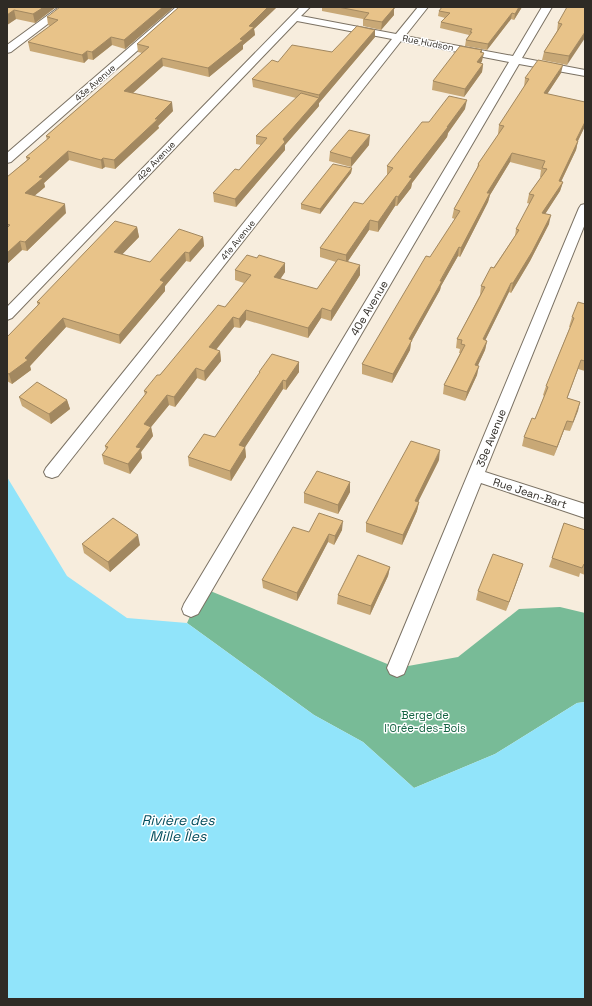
<svg xmlns="http://www.w3.org/2000/svg" width="592" height="1006" viewBox="0 0 592 1006" font-family="'Space Grotesk',sans-serif">
  <style>
    .forest { fill: #78bb97 }
    .water { fill: #91e4fa }
    .lines { fill: none; stroke-linecap: round; stroke-linejoin: round }
    .minor-casing { stroke: #7b7264; stroke-width: 2 }
    .minor { fill: #fff; fill-rule: evenodd }
    .wall { fill: #c8a876 }
    .shaded-wall { fill: #a28860 }
    .building { fill: #e8c389; stroke: #a28860 }
    .labels { text-anchor: middle; stroke-width: 3; stroke-linejoin: round; paint-order: stroke }
    .far-street-label { font-size: 9px; fill: #2f2b25; stroke: #fff }
    .street-label { font-size: 11px; fill: #2f2b25; stroke: #fff }
    .park-label { font-size: 11px; fill: #146443; stroke: #fff }
    .near-water-label { font-size: 14px; font-style: italic; fill: #004c5c; stroke: #fff }
  </style>
  <rect width="100%" height="100%" fill="#f7eddd"/>
  <path class="forest" d="M203,588L397,668L458,657L519,609L560,607L585,613V702L577,703L495,754L414,788L363,742L314,715L187,623Z"/>
  <path class="water" d="M7,477L67,576L127,618L187,623L314,715L363,742L414,788L495,754L577,703L585,702V999H7Z"/>
  <g class="lines">
    <defs>
      <path id="minor" d="M59,7H70L11,52L7,53V45Z
        M176,7H187L11,162L7,163V153Z
        M300,7H310L301,16L396,34L418,7H428L405,36L513,56L542,7H552L522,58L585,70V76L519,64L198,614L191,617L184,614L182,609L184,604L509,62L401,41L58,476L52,478L46,476L44,472L46,468L392,39L297,21L12,318L7,320V307Z
        M585,204V224L485,472L585,504V518L481,483L404,674L397,677L390,674L387,668L579,208L581,205Z"/>
    </defs>
    <use href="#minor" class="minor-casing"/>
    <use href="#minor" class="minor"/>
  </g>
  <path class="wall" d="M7,7H56L35,23L16,19L7,25Z
    M174,7L125,49L112,45L93,60L88,59L84,63L30,51L28,42L50,26L48,25L47,17Z
    M179,7H277L254,29L255,35L243,45V49L209,77L163,66L133,93L173,111L158,126L159,128L115,169L105,167L102,169L69,160L44,183L45,187L34,196L66,213L27,251L22,250L7,264V177L27,160L26,157L47,140L46,136L142,53L138,52L137,44Z
    M322,7H396L394,9V15L381,30L363,26V19L322,11Z
    M522,7L514,20L511,19L487,50L465,46L466,40L469,35L440,28L441,22L445,18L438,16L439,11Z
    M585,7L567,65L542,60L544,52L557,31L558,23Z
    M375,30V37L319,103V106L285,145V150L236,207L214,202L213,193L239,170L261,145L256,144V136L296,98L253,87L252,79L278,62L332,52Z
    M482,50V61L481,63L483,64L482,72L464,97L432,90L433,81Z
    M561,73L547,94L585,102V126L578,141L576,150L561,182H563L560,191L545,214L549,224L530,261L511,293L509,292L485,340L487,341L485,350L478,365L477,375L465,401L443,394L444,385L460,353H459L460,349L456,348L457,339L480,295L481,286L515,236L516,229L530,204L527,203L529,194L541,177H540L541,170L510,162L490,195L488,202L460,257L458,256L441,286L440,290L411,342L410,350L392,383L362,374V364L455,219L452,218L454,209L477,168L478,164L499,134H498L499,125L524,87L525,78Z
    M465,109L448,133L447,137L412,183L411,188L397,206H395L378,232L369,230L348,261L360,275L331,321L321,318L308,338L246,320L240,328L234,327L216,350L220,351L221,361L205,381L197,378L175,407L169,405L151,427L153,436L141,452L142,458L130,474L104,464L102,455L106,450L105,446L145,395L144,391L225,307L244,283L235,280V270L285,272L280,279L317,289L336,262L320,257V248L363,204L387,175V166L429,122Z
    M369,145L351,167L329,161L330,152Z
    M352,168L351,173L320,214L301,209V204Z
    M137,227L139,237L122,254L150,262L203,237L204,246L190,262L186,261L165,286V291L120,344L66,327L30,366L31,370L12,384L7,381V337L38,306L37,302Z
    M585,304V371L578,369L567,398L580,402L570,431L564,430L554,456L522,446L524,437L535,419L544,396L543,395L546,386L570,327H569L572,317Z
    M299,362V372L286,390L283,389L245,447L246,457L231,481L189,466L188,457L215,437L259,374V372Z
    M19,397L67,400L70,409L51,424L22,406Z
    M439,460L418,502H419L417,511L402,545L366,532V523Z
    M350,482V492L338,514L304,503V493Z
    M564,523L585,530V575L580,573L579,577L549,567Z
    M342,530L334,545L328,542L297,601L263,588L262,580L309,532Z
    M82,544L140,545L110,572L84,553Z
    M390,567L388,576L370,615L337,604L338,595Z
    M520,573L506,611L476,600L478,591Z"/>
  <path class="shaded-wall" d="M44,7H56L35,23L33,14Z
    M163,7H174L125,49L124,40Z
    M268,7H277L254,29L255,35L243,45V49L209,77L208,68L240,39L249,26Z
    M391,7H396L394,9V15L381,30L382,22Z
    M519,7H522L514,20L515,14Z
    M14,10L16,19L7,25V15Z
    M512,13L511,19L487,50L488,44Z
    M375,30V37L319,103V95Z
    M585,32V38L567,65L569,56Z
    M111,37L112,45L93,60L92,52Z
    M482,50L481,57L484,53L482,61L476,70L477,62L480,52Z
    M87,51L88,59L84,63L82,55Z
    M162,58L163,66L125,100L124,91Z
    M483,64L482,72L464,97L465,89Z
    M563,65L561,73L542,102L544,93Z
    M319,98V106L285,145V150L236,207L235,199L283,139Z
    M467,100L465,109L448,133L447,137L412,183L411,188L397,206L398,197L409,177Z
    M172,102L173,111L158,126L159,128L115,169L114,160Z
    M585,122V126L574,149L576,140Z
    M370,135L369,145L351,167V158Z
    M578,141L576,150L557,190L563,182L560,191L540,222L542,213L559,181Z
    M68,151L69,160L44,183L45,187L27,202L25,193L39,177Z
    M512,153L510,162L490,195L488,202L460,257L461,248L487,193Z
    M103,158L105,167L102,169L101,160Z
    M352,168L351,173L320,214V209Z
    M396,196L395,206L378,232V222Z
    M65,204L66,213L27,251L25,242Z
    M551,215L549,224L530,261L511,293L513,283Z
    M370,220L369,230L346,264V255Z
    M137,227L139,237L115,262L114,252Z
    M203,237L204,246L190,262L189,253Z
    M20,241L22,250L7,264V253Z
    M459,247L458,256L441,286L440,290L411,342L410,350L392,383L393,374L409,339Z
    M185,252L186,261L165,286V291L120,344L119,335L160,280Z
    M285,263V272L275,287L274,277Z
    M360,265V275L331,321V311Z
    M511,283L509,292L481,349L483,339Z
    M322,308L321,318L308,338V328Z
    M246,310V320L240,328L239,319Z
    M233,317L234,327L210,357L209,347Z
    M63,318L66,327L30,366L31,370L12,384L9,374L25,358Z
    M487,341L485,350L474,374L475,365Z
    M220,351L221,361L205,381L204,371Z
    M581,360L578,369L564,407L567,398Z
    M299,362V372L286,390V381Z
    M479,366L477,375L465,401L467,392Z
    M196,368L197,378L175,407L174,397Z
    M283,380V389L240,455L239,445Z
    M167,395L169,405L151,427L153,436L141,452L142,458L130,474L128,464L136,447L144,424Z
    M67,400L70,409L51,424L49,414Z
    M580,402L578,411L570,431L573,422Z
    M567,421L564,430L554,456L557,447Z
    M245,447L246,457L231,481L230,471Z
    M440,450L439,460L414,510L415,501Z
    M350,482V492L338,514V505Z
    M419,502L417,511L402,545L403,535Z
    M343,521L342,530L334,545L335,536Z
    M329,534L328,542L297,601V593Z
    M138,535L140,545L110,572L108,562Z
    M523,564L520,573L506,611L509,602Z
    M390,567L388,576L370,615L371,606Z"/>
  <path class="building" d="M7,7H44L33,14L14,10L7,15Z
    M60,7H163L124,40L111,37L92,52L87,51L82,55L28,42L58,20L47,17Z
    M179,7H268L249,26L254,27L240,39L243,40L208,68L162,58L124,91L172,102L155,119H158L114,160L103,158L101,160L68,151L39,177L43,178L25,193L65,204L25,242L20,241L7,253V228L10,225L7,224V177L30,158L26,157L50,137L46,136L149,47L137,44Z
    M338,7H393L394,8L382,22L364,19L369,13Z
    M442,7H519L515,14L512,13L488,44L466,40L472,32H470L472,29L441,22L450,13L439,11Z
    M567,7H585V32L569,56L544,52L562,24L558,23Z
    M357,26L375,30L319,95L252,79L272,60L278,62L292,45L332,52Z
    M460,46L482,50L480,52L484,53L477,62L483,64L465,89L433,81Z
    M538,60L563,65L544,93L585,102V122L576,140L578,141L559,181L563,182L542,213L551,215L532,252L513,283H511L483,339L487,341L475,365L479,366L467,392L444,385L465,345L461,344L462,340L457,339L485,287L481,286L491,267L494,268L519,230L516,229L534,195L529,194L547,169L542,168L545,161L512,153L487,193H490L461,248L459,247L440,281H442L409,339L412,340L393,374L362,364L426,256L430,257L460,211L454,209L479,165L478,164L504,126L499,125L529,79L525,78Z
    M301,93L319,98L283,139L285,142L235,199L213,193L235,169L239,170L267,138L256,136Z
    M449,96L467,100L447,127H448L409,177L412,178L398,197L396,196L378,222L370,220L346,255L320,248L354,202L363,204L393,168L387,166L422,122H429Z
    M349,130L370,135L351,158L330,152Z
    M333,164L352,168L320,209L301,204Z
    M115,221L137,227L114,252L150,262L179,229L203,237L189,253L185,252L160,280L164,282L119,335L63,318L25,358L28,360L9,374L7,373V337L40,303L37,302Z
    M247,255L257,258L259,255L285,263L274,277L317,289L338,259L360,265L331,311L322,308L308,328L246,310L239,319L233,317L209,347L220,351L204,371L196,368L174,397L167,395L144,424L151,427L136,447L141,448L128,464L102,455L108,447L105,446L147,392L144,391L157,375H160L218,305L225,307L251,275L235,270Z
    M578,302L585,304V361L581,360L567,398L580,402L573,422L567,421L557,447L524,437L532,418L535,419L548,387L546,386L574,318L572,317Z
    M272,354L299,362L286,381L283,380L239,445L245,447L230,471L188,457L204,434L215,437L260,372H259Z
    M37,382L67,400L49,414L19,397Z
    M411,441L440,450L415,501L419,502L403,535L366,523Z
    M317,471L350,482L338,505L304,493Z
    M319,513L343,521L335,536L329,534L297,593L262,580L293,527L309,532Z
    M113,518L138,535L108,562L82,544Z
    M564,523L585,530V564H584L582,568L552,558Z
    M493,554L523,564L509,602L478,591Z
    M358,555L390,567L371,606L338,595Z"/>
  <g class="labels">
    <g class="far-street-label">
      <text transform="translate(428 43) rotate(11)" y="3">Rue Hudson</text>
      <text transform="translate(95 83) rotate(-41)" y="3">43e Avenue</text>
      <text transform="translate(156 161) rotate(-46)" y="3">42e Avenue</text>
      <text transform="translate(238 240) rotate(-51)" y="3">41e Avenue</text>
    </g>
    <g class="street-label">
      <text transform="translate(369 308) rotate(-59)" y="4">40e Avenue</text>
      <text transform="translate(491 438) rotate(-68)" y="4">39e Avenue</text>
      <text transform="translate(530 493) rotate(18)" y="4">Rue Jean-Bart</text>
    </g>
    <g class="park-label">
      <text x="425" y="719">Berge de<tspan x="425" dy="13">l'Orée-des-Bois</tspan></text>
    </g>
    <g class="near-water-label">
      <text x="178" y="825">Rivière des<tspan x="178" dy="16">Mille Îles</tspan></text>
    </g>
  </g>
  <rect width="592" height="1006" fill="none" stroke="#2f2b25" stroke-width="16"/>
</svg>
